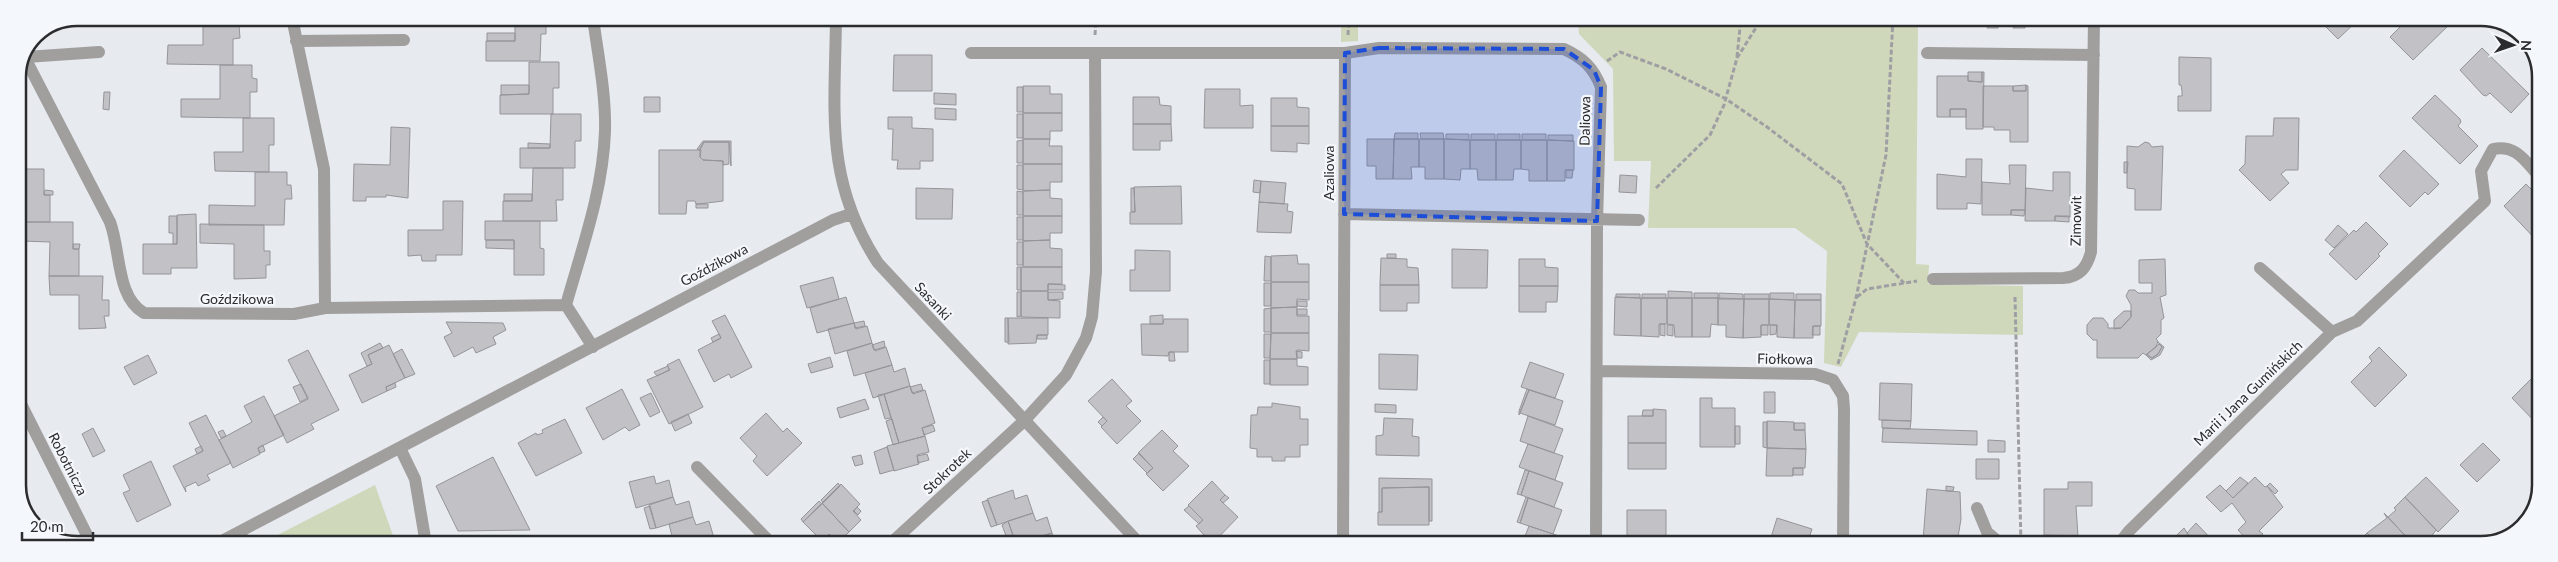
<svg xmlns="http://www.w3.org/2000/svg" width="2558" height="562" viewBox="0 0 2558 562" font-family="Lato,sans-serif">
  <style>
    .green { fill: #cfd8bb }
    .building { fill: #c2c1c6; stroke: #95949a }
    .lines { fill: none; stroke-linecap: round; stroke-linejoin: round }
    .path { stroke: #9d9fa3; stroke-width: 3; stroke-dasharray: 5 2.5; stroke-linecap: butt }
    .minor { stroke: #a19e9e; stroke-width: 12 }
    .marked { fill: #1d4ed8; fill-opacity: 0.2; stroke: #1d4ed8; stroke-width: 4; stroke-dasharray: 10 6; stroke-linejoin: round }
    .labels { text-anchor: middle; stroke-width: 4.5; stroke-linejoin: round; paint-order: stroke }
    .street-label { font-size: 14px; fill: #2b2c2e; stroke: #f4f7fc }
    .rim { fill: none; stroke: #2b2c2e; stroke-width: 2.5 }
  </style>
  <rect width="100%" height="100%" fill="#e7eaef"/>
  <path class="green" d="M1341,18H1358V41L1341,42Z
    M1578,18H1918L1916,264L1929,265L1928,284L2023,286V335L1859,332L1841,367L1824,363L1827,251L1795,228H1648L1651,161H1614L1613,69L1579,34Z
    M375,485L396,544H359L357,539L262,543Z"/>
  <path class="building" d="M203,18H234V25H239L240,38L233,39V65L167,64L168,45H203Z
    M515,18H551V24H546V34H541L540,61H486V41H515Z
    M893,18H932V24L893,23Z
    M1294,18H1312V20H1294Z
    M1312,18H1329V20H1312Z
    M1984,18H2006V24L1984,23Z
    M2006,18H2028L2027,24H2006Z
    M2028,18H2072V21H2058L2057,26H2027Z
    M2318,19H2359L2338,39Z
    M2408,19H2453L2454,20L2413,60L2390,37Z
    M1988,23H1999L1998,28H1987Z
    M2014,24H2025V28H2013Z
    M487,33H515V41H487Z
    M2482,48L2529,94L2511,113L2490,93L2486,96L2483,95L2460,70Z
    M894,55H932V91H893Z
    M2179,57L2211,58V111H2178V96H2182V91L2181,85H2179Z
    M529,62H559V88H553V114H500V95L529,94Z
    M220,65H252V78L257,79V92H250V118L181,117V99H220Z
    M1968,72H1982V82L1968,81Z
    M1982,72H1984L1983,129H1966V109H1950V117H1937V76H1968V81L1982,82Z
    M501,85H529V94L501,95Z
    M2026,85L2028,86V142H2010V130H1994V127H1983V86H2013V91H2026Z
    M2026,85V91H2013V86Z
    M1023,86H1050V94H1062V113H1023Z
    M1017,87H1023V112H1017Z
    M1205,89H1240V106L1253,105V128H1204Z
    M104,92H110L109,110L103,109Z
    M934,93L956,94V105L934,104Z
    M2435,95L2460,119L2461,122L2458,126L2478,146L2460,164L2412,118Z
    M644,97H660V112H644Z
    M1133,97H1159L1160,105L1171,106V124H1133Z
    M1271,98H1297V107L1309,108V126H1271Z
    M935,108L956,109V120L935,119Z
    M1950,109H1966V117H1950Z
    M1023,113H1062V131H1050V139H1023Z
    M551,114H581V141H575V168H520V148H550Z
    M1017,114H1023V138H1017Z
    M888,117H912V128L933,129V161H920V169H897L898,160H892L893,129H888Z
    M243,118H274V145H269V172L215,171L214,152H243Z
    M2274,118H2299L2298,170H2286L2281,174L2289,183L2270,201L2239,170L2245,164L2246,136H2273Z
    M1133,124H1171L1172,141H1160V150H1133Z
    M1271,126H1309V144L1297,143V152L1271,151Z
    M391,127L410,128L408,198L386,195V197H366V201H353L354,164L390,165Z
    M1395,133H1418V139H1394Z
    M1420,133H1443L1444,139H1421Z
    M1446,134H1469V140L1446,139Z
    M1471,134H1495V140H1471Z
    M1497,134H1520V140H1497Z
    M1522,134H1546V140H1522Z
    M1548,135H1573V141L1548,140Z
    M1023,139H1050L1049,146H1062V164H1023Z
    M1367,139H1394L1393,179H1376V166H1367Z
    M1394,139H1419V167H1411L1412,179H1393Z
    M1419,139H1444V179H1425V167H1419Z
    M1444,139L1470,140V169H1461L1460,180L1444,179Z
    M1023,140V163H1017V141Z
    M1470,140H1496V180H1478L1477,169H1470Z
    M1496,140H1521V169H1514L1513,180H1496Z
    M1521,140H1547V181H1529V170L1521,169Z
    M1547,140L1574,141V170H1565V181H1547Z
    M18,141H22L21,154H18Z
    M703,141H731V166L729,142H704L700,150L697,149Z
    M704,142H729V164L723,165V161L703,160L700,157V148Z
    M2145,142L2149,143L2152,147L2163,146L2161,210H2135V189L2127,188V146L2138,147Z
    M528,143L550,144V148H528Z
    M659,150H701L700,157L703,160L723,161V201L699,204H696L695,201H687L686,214H659Z
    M2404,150L2439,184L2428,195L2425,192L2410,207L2379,176Z
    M1966,159H1982L1981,204L1967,203V209H1937V174L1966,177Z
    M2124,162H2128L2127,173H2124Z
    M1023,164H1062V182H1050V190L1023,191Z
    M1017,165H1023V190L1017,189Z
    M2009,165H2026L2025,210H2011V215H1982V182L2010,184Z
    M533,168H563V200H556L557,221H503V201H532Z
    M18,169H44V195H50V222H20L21,188H18Z
    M1566,170H1573L1572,178H1566Z
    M255,172H287V185H291L292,199H285L284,225H209V205L255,206Z
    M2053,172H2070V217L2055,216V221H2025L2026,188L2053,191Z
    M1620,175L1637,176L1636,193L1619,192Z
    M1254,180L1261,181L1260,193L1253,192Z
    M1261,181L1286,183L1284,204L1259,202Z
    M2526,184L2540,198V244L2504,206Z
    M1181,186L1182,224H1130V212H1135L1134,187Z
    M18,188H21V196H18Z
    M916,188L953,189L952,219H916Z
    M1131,188H1134L1135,212L1131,211Z
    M45,190L53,191V195H44Z
    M1050,190V198L1062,199V216H1023V191Z
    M1017,191L1023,192V215H1017Z
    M504,194H532V201H504Z
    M443,201H463L462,255H436V261H422L421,255L408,256V230H443Z
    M1259,202L1288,204L1287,211L1293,212L1291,233L1257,232Z
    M696,204H708V208H696Z
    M2011,210H2025L2024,216L2011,215Z
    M196,214L197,268H171V274H143V244H177V215Z
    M169,216H177V244H173V233H169Z
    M1023,216H1062V233H1050V240L1023,241Z
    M2055,216H2069V222L2055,221Z
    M1017,217H1023V240H1017Z
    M485,221H540V248L544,249V275H514V240H485Z
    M20,222H73V249H79V276H49L50,242L21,241Z
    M2366,222L2388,244L2378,254L2380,256L2356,280L2329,254L2354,230L2356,232Z
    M200,224L264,225V251H270V265H266V278L234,279V244L200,243Z
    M2338,225L2348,234L2334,248L2325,240Z
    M486,240H514V249L486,248Z
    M1050,240V248L1062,249V267H1023V241Z
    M1017,242H1023V265H1017Z
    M73,244H80L79,249H73Z
    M1452,249L1488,250L1487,288H1452Z
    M1135,250L1170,251V291H1130V270H1135Z
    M1387,254H1396V258H1387Z
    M1297,255L1298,264H1309V282H1271V256Z
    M1265,256L1271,257V281H1264Z
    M1381,258L1407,259V267L1418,268L1419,285H1380Z
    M1519,259H1545V267L1558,268V286H1519Z
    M2165,259L2166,295L2160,297L2164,318L2161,320V334L2156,339L2158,341L2156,347L2146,355L2143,353L2138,358H2097V340H2093L2087,334V325L2093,318H2103L2108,324V328H2121L2131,317V305L2126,296L2129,290H2135L2138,293H2152V283H2139V260Z
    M1017,267H1021V290H1017Z
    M1021,267H1062V284H1048V291H1021Z
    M49,276H103L102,300H109V316H104L106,328L79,329V295H50Z
    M833,277L839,299L807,308L800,286Z
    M1271,282H1309V300L1297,299V307L1271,308Z
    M1264,283H1271V306H1264Z
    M1048,284L1065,285V290H1048Z
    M1380,285H1419V303H1407V311H1380Z
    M1519,286H1558L1557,302H1546V312H1519Z
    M1021,291H1048V300L1060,301V318L1021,317Z
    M1668,291L1692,292V298H1668Z
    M1017,292H1021V316L1017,317Z
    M1048,292H1063V299L1048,300Z
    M1694,293H1718V298H1694Z
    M1719,293L1743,294V299H1719Z
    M1770,293H1794V300L1770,299Z
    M1616,294H1640V298L1616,297Z
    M1642,294H1666V298H1642Z
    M1744,294H1769V299H1744Z
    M1796,294H1821V300H1796Z
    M846,297L854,323L817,333L810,308Z
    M1615,297L1641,298V336L1614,335Z
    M1641,298H1667V324H1659V337L1641,336Z
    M1667,298H1692V337H1675L1674,325L1667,324Z
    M1692,298H1718V325L1711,324L1710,337H1692Z
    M1718,298L1744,299L1743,338L1726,337V325H1718Z
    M1744,299H1769V325H1761V337L1743,338Z
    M1769,299L1795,300L1794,338L1777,337V325H1769Z
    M1795,300H1821V326H1813V338H1794Z
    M1297,301H1307V307L1297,306Z
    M1297,307V316H1309V333H1271V308Z
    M1271,308V332H1264V309Z
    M1297,309H1307V315H1297Z
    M2124,311H2131V317L2121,328L2114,329V320Z
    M725,315L752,367L731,378L729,374L714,382L698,350L721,338L712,321Z
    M1163,315V324H1150V316Z
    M1005,318H1008L1009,342H1005Z
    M1008,318H1048V335H1037L1036,343L1008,344Z
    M1164,319H1188V352H1169L1168,356L1142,355L1141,324H1163Z
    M864,321L865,326L855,328L854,323Z
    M446,322L503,323L506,330L493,337L496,344L476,353L473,347L454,357L444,337L452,333Z
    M854,323L856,329L867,326L872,343L835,354L828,329Z
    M1660,324H1665V336L1660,335Z
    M1667,325H1673V336L1667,335Z
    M1761,325H1768V335H1761Z
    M1770,325H1777L1776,334L1770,335Z
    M1813,326H1820V335H1812Z
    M1271,333H1309V351L1297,350V359H1270Z
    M719,334L721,338L713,342L711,338Z
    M1264,334H1271L1270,358H1264Z
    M1037,335H1047V339H1037Z
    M884,341L885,347L874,350L872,345Z
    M2158,342L2164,347L2160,355L2151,360L2146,355L2152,358L2158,354L2162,347Z
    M380,343L383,348L368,355L372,364L367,366L361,353Z
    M872,343L875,351L886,347L892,365L854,376L847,351Z
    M2159,344L2162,347L2158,354L2152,358L2147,354Z
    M389,345L405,378L386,387L387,391L362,403L349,375L372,364L368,355Z
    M2379,347L2407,375L2375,407L2351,382L2372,361L2369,357Z
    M402,349L415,374L405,378L393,354Z
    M308,350L339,410L311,424L314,429L287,443L274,416L308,399L288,360Z
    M1296,351L1302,352V358H1297Z
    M1169,352H1174L1175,361H1169Z
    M1379,354L1418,355L1417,390L1379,389Z
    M148,355L157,373L134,385L124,367Z
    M830,357L833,367L811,373L808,364Z
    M679,359L703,407L669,424L647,380L670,370L667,365Z
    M1270,359H1297V366L1308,367V385H1270Z
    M1264,360H1270V384H1264Z
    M1530,362L1564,374L1555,398L1521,387Z
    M892,365L894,372L905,368L910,386L873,398L865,373Z
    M668,366L669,370L657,376L654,372Z
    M2539,371L2540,423L2538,425L2512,398Z
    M1112,379L1132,401L1126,406L1141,421L1117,444L1101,427L1107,421L1088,401Z
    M395,383L396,387L387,391L386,387Z
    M1880,383L1912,384L1911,421L1879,420Z
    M301,384L308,398L300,402L293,387Z
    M921,384L923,390L912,393L910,387Z
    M910,386L913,394L925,390L935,423L922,428L925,436L899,443L884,394Z
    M622,389L640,425L629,431L625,427L603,440L586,408Z
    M1527,389L1529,390L1519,415V411Z
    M1529,390L1563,401L1555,425L1520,413Z
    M1764,392H1775V413H1764Z
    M651,393L660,412L650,417L640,398Z
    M884,394L891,418L885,419L878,395Z
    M264,396L284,435L258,448L260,454L233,468L219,440L252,422L244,406Z
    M1700,398H1712V408H1735V447H1700Z
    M865,399L869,409L840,418L837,408Z
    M1272,403L1300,407V419H1308V445H1300V457H1285V461H1272V457H1257V449L1250,448L1251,415H1257L1258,407H1272Z
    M1375,404L1396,405V413L1375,412Z
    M1653,409L1666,410V443H1628V416H1653Z
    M1643,410H1653V416H1642Z
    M766,413L783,432L787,428L802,443L767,476L753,461L757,456L740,438Z
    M688,414L692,423L675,431L671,422Z
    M206,415L231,463L207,475L210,480L198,486L196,482L185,487L186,492L173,466L203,451L189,423Z
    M1528,416L1563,429L1554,453L1520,441Z
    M1103,417L1107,421L1102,426L1098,422Z
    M1384,418L1413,419L1412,436L1419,437V456L1376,455V436L1383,435Z
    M565,419L582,453L536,476L518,443L536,433L537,435L543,433L542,430Z
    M892,419L899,443L893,445L886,421Z
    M1882,420L1911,421L1910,429L1882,428Z
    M1767,421L1794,422V430H1805L1806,449L1767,448Z
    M1763,422H1767V448L1763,447Z
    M1794,423H1805V430H1794Z
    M933,425L935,431L924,435L922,428Z
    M1735,426H1740V444H1735Z
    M93,428L105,451L93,457L82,434Z
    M1883,428L1977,431V445L1882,442Z
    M223,430L226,436L221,438L218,432Z
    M1162,430L1178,446L1173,451L1189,466L1163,491L1146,474L1153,468L1138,453Z
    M925,436L929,452L917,455L919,464L894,471L887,446Z
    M1988,440L2005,441V452H1988Z
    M1628,443H1666V469H1628Z
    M2483,443L2500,460L2477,482L2460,465Z
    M1528,444L1563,456L1555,480L1519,467Z
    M263,445L265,451L260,453L258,448Z
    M201,446L203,451L197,454L195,449Z
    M887,447L894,470L880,474L874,452Z
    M1767,448L1806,449L1805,468H1793V476H1766Z
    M1139,453L1153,468L1147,473L1133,459Z
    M927,454L929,460L918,463L917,456Z
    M861,455L863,464L855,466L852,457Z
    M493,457L530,530L458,531L436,486Z
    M1976,459H1999V479H1976Z
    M151,461L171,505L137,522L123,493L130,490L123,475Z
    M1793,468H1803V475H1793Z
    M1525,470L1529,471L1521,495L1517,494Z
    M1529,471L1563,483L1554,507L1521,495Z
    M654,476L656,484L669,480L673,497L636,508L629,482Z
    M2240,477L2248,483L2233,498L2226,491Z
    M2255,477L2265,487L2267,486L2283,507L2259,531L2263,534L2251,544L2238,530L2246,522L2232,503L2221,512L2206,497L2220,485L2233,498Z
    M2426,477L2459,511L2438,532L2405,497Z
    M1379,478L1432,479V521H1429V487L1382,488V512H1379Z
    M1212,481L1225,495L1220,500L1238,517L1212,544L1196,526L1203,520L1188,505Z
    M2068,482H2092V506H2076L2078,536L2044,535V489H2068Z
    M838,483L840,486L823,503L821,500Z
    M2270,483L2278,491L2275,494L2267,486Z
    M841,484L860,504L853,511L861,520L849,532L822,503Z
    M1946,486L1954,487L1953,491H1946Z
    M1429,487V525H1378V512H1382V488Z
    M1927,489L1960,492L1961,519L1957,543L1923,541Z
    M1013,490L1015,499L1027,495L1033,513L997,525L987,499Z
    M1225,495L1229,498L1223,503L1220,500Z
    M673,497L676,505L689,501L693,517L656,528L649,505Z
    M1526,497L1528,499L1520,523L1517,522Z
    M2405,497L2438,532L2436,530L2427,542L2425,541L2421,544H2413L2384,513L2388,517L2396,510L2394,508Z
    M1528,498L1562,510L1553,534L1520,523Z
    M988,500L997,525L991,527L982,502Z
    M819,501L822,504L803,522L801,519Z
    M822,503L849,532L838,542L829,534L822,541L803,522Z
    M650,506L656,528L650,529L644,508Z
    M1189,506L1203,520L1199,524L1184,510Z
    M857,507L861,511L858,515L854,511Z
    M1627,510H1666V544H1627Z
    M1033,513L1036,521L1047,517L1052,533L1016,544L1008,521Z
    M2384,513L2413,544H2378L2367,533L2387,518Z
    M693,517L696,525L709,521L714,538L696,544H674L669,524Z
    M1777,518L1812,529L1807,544H1769Z
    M1008,521L1016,544H1009L1002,525Z
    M2196,523L2216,544H2174L2179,540L2182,542L2189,536L2187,533Z
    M1529,526L1562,537L1559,544H1522Z
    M2184,528L2189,536L2182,542L2178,541L2174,538Z
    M1052,533L1055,541L1066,536L1069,544H1028L1027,541Z
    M2367,533L2378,544H2356Z
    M829,535L833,538L829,543L824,539Z
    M714,538L715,544H696Z
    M1271,538L1277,544H1271L1268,541Z
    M995,540L996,544H982Z"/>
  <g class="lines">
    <path class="path" d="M1095,35L1096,18
      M1348,35L1349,18
      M1737,57L1741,18
      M1607,61L1620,52L1666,69L1726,99L1767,127L1842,184L1867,244L1904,283
      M1656,188L1710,135L1724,105L1737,58L1762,18
      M1857,297L1867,289L1917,281
      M2015,297L2021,544
      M1838,364L1856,298L1886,155L1893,18"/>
    <path class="minor" d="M292,18L324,169L325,308
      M836,18C835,112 824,180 878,263L1140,544
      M296,41L404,40
      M971,53H1345L1343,544
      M1345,53L1379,48L1564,49C1583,58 1593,67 1601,87L1597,221L1596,544
      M1927,53L2094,55
      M26,57L99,52
      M25,58L110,222C121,251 116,297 144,313L294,314L325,308L566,305L593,347
      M1344,214L1639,220
      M1933,279L2063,278C2080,277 2087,267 2091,252L2094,18
      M566,305C582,248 603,191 605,131C606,94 598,55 593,18
      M2332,332L2357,321L2485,201L2481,171L2493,149C2516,144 2525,161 2540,177
      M1597,371L1815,374L1833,380L1843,396L1844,409L1843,544
      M18,398L91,543
      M400,448L415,479L426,544
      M697,467L772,544
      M1977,508L1987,532L2001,544
      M240,532L245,543
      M218,543L833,220L851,214
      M890,544L1024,421L1066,375L1086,338L1092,317L1096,272L1095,53
      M2119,544L2129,531L2332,332L2260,268"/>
  </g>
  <path class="marked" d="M1379,48L1564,49L1594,70L1601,87L1597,221L1344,214L1345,53Z"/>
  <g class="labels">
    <g class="street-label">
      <text transform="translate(1585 121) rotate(-89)" y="5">Daliowa</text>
      <text transform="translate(1329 173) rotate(-90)" y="5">Azaliowa</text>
      <text transform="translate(2076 221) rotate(-89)" y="5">Zimowit</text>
      <text transform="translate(714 265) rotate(-28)" y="5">Goździkowa</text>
      <text x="237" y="304">Goździkowa</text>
      <text transform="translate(933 301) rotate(47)" y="5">Sasanki</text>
      <text transform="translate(1785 359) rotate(1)" y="5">Fiołkowa</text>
      <text transform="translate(2248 393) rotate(-44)" y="5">Marii i Jana Gumińskich</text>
      <text transform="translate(68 464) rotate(63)" y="5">Robotnicza</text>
      <text transform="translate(947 471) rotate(-43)" y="5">Stokrotek</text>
    </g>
  </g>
  <path d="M0 0H2558V562H0ZM77 26H2481A51 51 0 0 1 2532 77V485A51 51 0 0 1 2481 536H77A51 51 0 0 1 26 485V77A51 51 0 0 1 77 26Z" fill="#f4f7fc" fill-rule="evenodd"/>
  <path class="rim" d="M77 26H2481A51 51 0 0 1 2532 77V485A51 51 0 0 1 2481 536H77A51 51 0 0 1 26 485V77A51 51 0 0 1 77 26Z"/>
  <g transform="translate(2513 45) rotate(92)" stroke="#f4f7fc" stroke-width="4" paint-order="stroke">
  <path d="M0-4L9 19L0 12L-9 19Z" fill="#2b2c2e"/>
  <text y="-8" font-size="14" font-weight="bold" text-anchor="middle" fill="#2b2c2e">N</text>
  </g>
  <path d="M22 532v8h71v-8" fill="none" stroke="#2b2c2e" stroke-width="2.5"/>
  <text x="30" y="532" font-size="15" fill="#2b2c2e" stroke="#f4f7fc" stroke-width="4" paint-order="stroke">20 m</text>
</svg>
